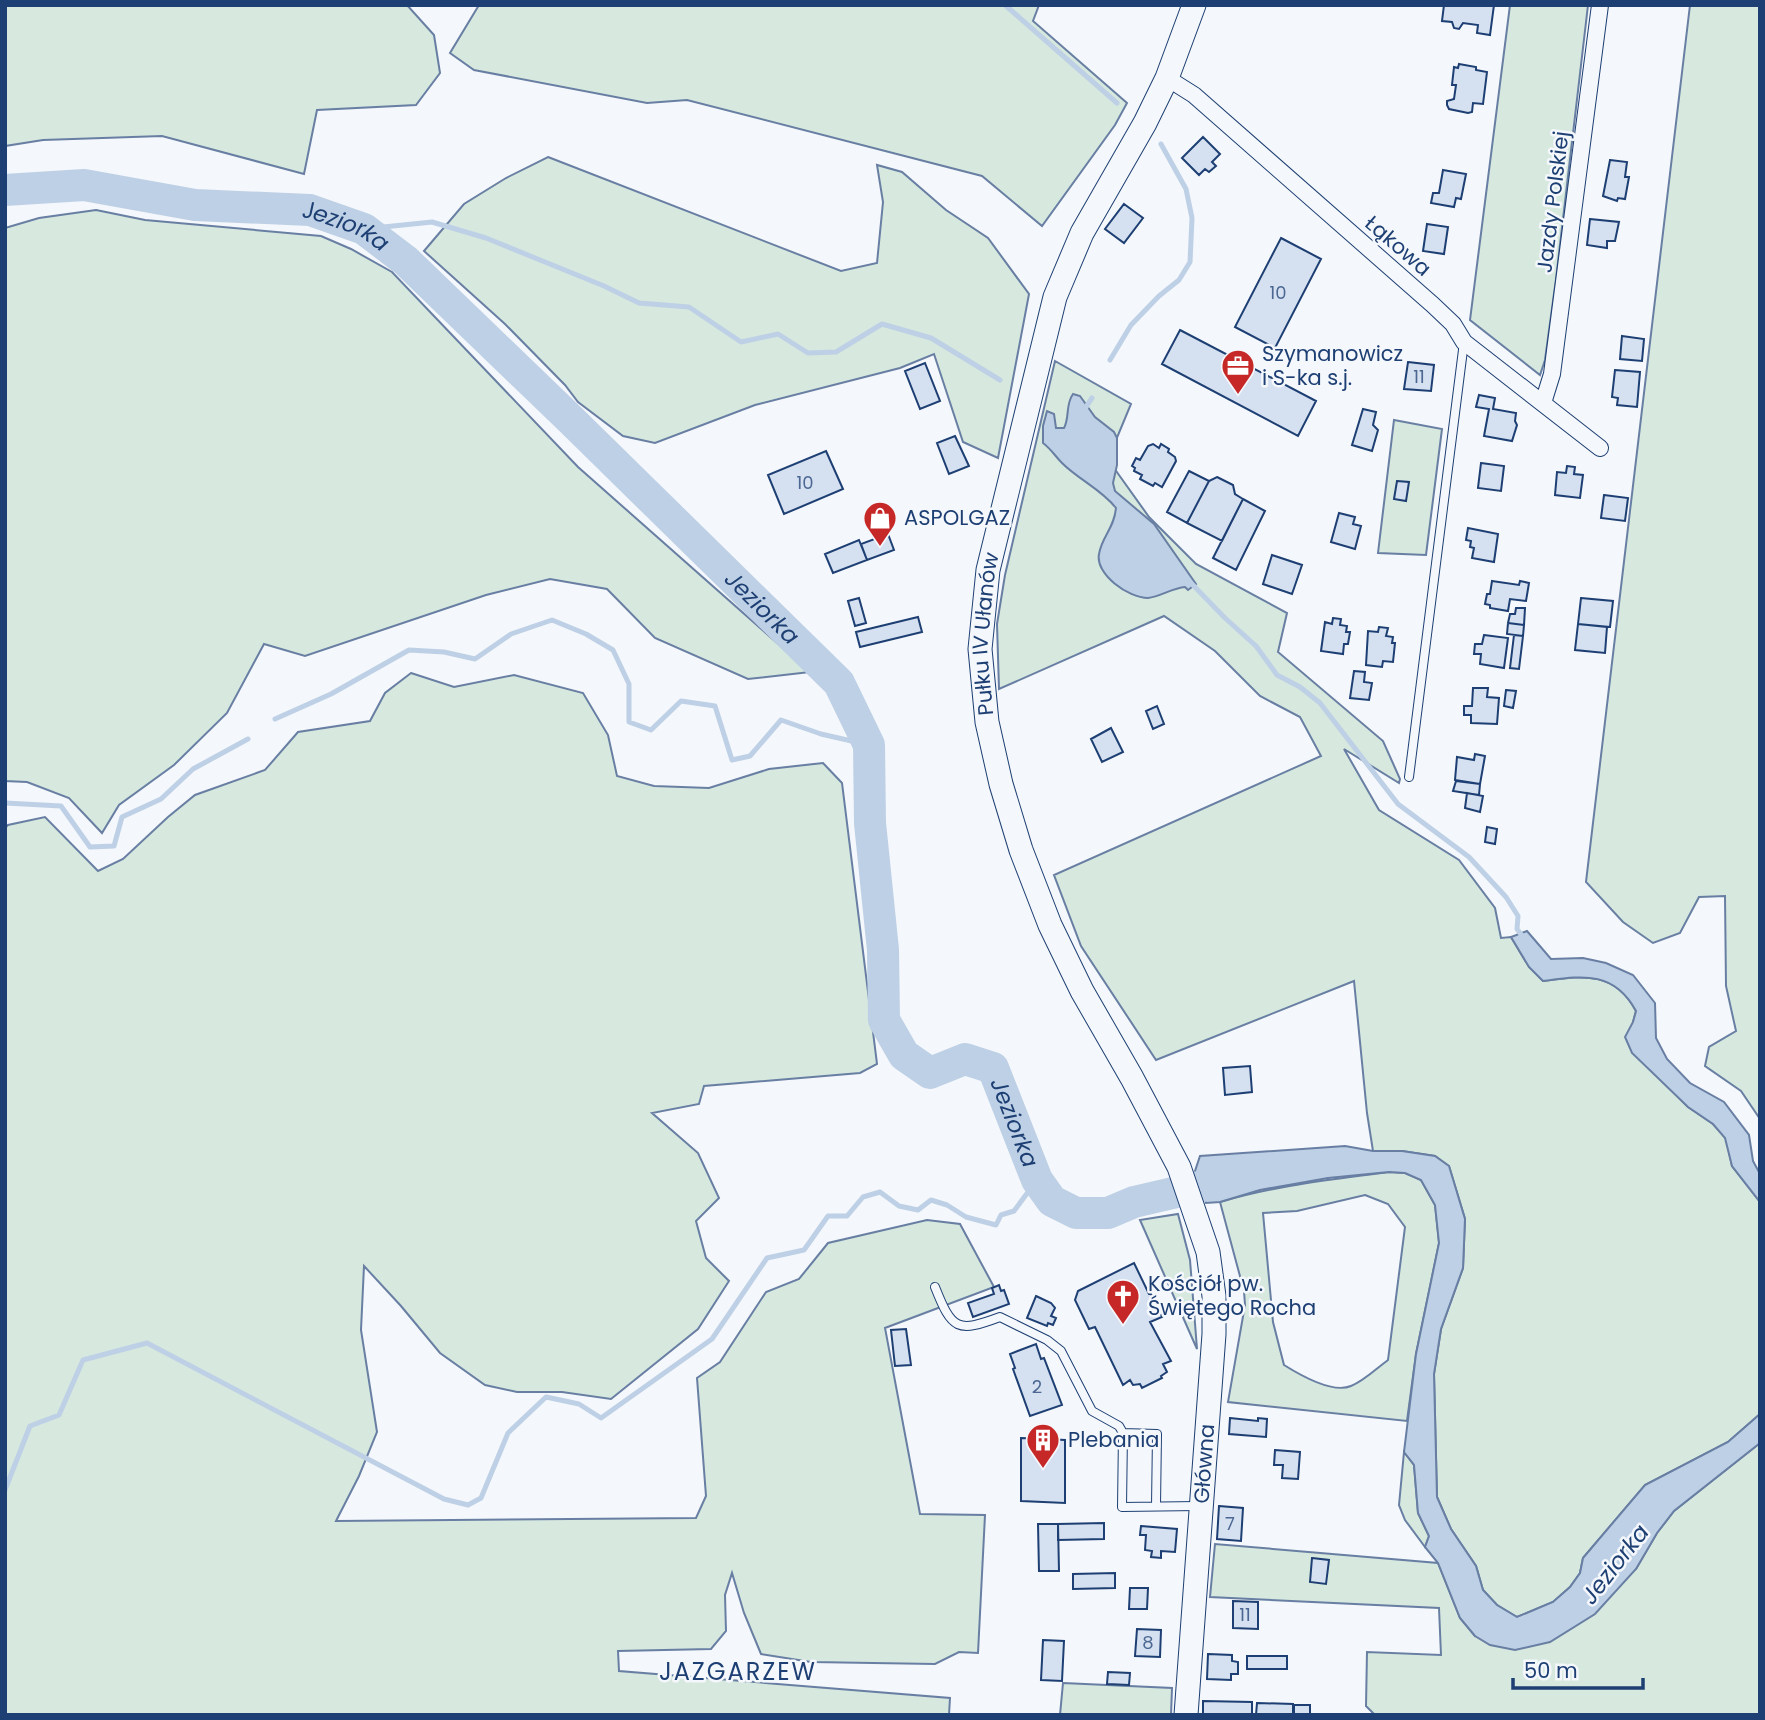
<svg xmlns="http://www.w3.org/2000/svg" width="1765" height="1720" viewBox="0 0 1765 1720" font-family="Poppins,sans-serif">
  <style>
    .green { fill: #d7e8df; stroke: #687fa3; stroke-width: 2; fill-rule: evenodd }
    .water { fill: #bed0e5; stroke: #687fa3; stroke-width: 2 }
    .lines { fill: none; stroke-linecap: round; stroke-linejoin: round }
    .stream { stroke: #bed0e5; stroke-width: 5 }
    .river { stroke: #bed0e5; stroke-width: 32 }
    .building { fill: #d5e0f0; stroke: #1d3f73; stroke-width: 2 }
    .lane-casing { stroke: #1d3f73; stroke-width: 10 }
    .street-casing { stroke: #1d3f73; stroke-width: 18 }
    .secondary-casing { stroke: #1d3f73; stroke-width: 25 }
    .lane { stroke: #f4f7fb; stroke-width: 8 }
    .street { stroke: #f4f7fb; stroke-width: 16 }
    .secondary { stroke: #f4f7fb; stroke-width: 23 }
    .labels { text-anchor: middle; stroke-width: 5; stroke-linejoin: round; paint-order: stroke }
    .number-label { font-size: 18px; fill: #4b6792 }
    .street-label { font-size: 21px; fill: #1d3f73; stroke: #f4f7fb }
    .poi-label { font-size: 21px; fill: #1d3f73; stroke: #f4f7fb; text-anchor: start }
    .water-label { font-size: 23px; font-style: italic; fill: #1d3f73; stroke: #f4f7fb }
    .quarter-label { font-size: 24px; letter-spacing: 2px; fill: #1d3f73; stroke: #f4f7fb }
  </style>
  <rect width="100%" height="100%" fill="#f4f7fb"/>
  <path class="green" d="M5,5H407L434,35L440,73L416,105L317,110L304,174L162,136L43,140L5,146Z
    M479,5H1039L1033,21L1127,103L1115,125L1042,226L982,176L687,100L647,103L474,70L450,53Z
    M1510,5H1588L1556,279L1545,360L1540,375L1470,320Z
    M1690,5H1760V1119L1741,1091L1705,1066L1709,1047L1736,1031L1726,986L1725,896L1699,897L1680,933L1653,943L1623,922L1586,882Z
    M548,157L841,271L877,263L883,202L877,165L902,172L946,210L988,238L1029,294L998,458L963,442L934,354L900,368L755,405L655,443L623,436L578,402L565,385L505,324L424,251L464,204L506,178Z
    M96,210L145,220L321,236L351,249L392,272L578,467L810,672L748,679L655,638L607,589L550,579L486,595L305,656L264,644L227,713L174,765L119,805L102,833L69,798L27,782L5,781V228L39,218Z
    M1055,361L1131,404L1116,440L1114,468L1149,517L1196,564L1287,613L1278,652L1383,741L1400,779L1399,783L1344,749L1379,810L1459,860L1495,908L1501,938L1511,937L1529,967L1543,981C1583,976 1614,970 1636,1011L1633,1022L1662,1081L1688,1107L1713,1124L1726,1138L1732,1166L1760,1202V1414L1728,1442L1645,1485L1583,1558L1580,1573L1570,1587L1553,1602L1517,1617L1497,1605L1483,1590L1476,1566L1451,1529L1437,1497L1434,1374L1441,1329L1463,1268L1465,1219L1449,1166L1435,1156L1402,1151H1373L1367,1113L1354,981L1156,1060L1081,946L1054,875L1321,756L1300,717L1260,696L1215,651L1164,616L999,689L997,624L1005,575Z
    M1394,420L1442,429L1426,555L1378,553Z
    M411,673L454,687L514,675L583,693L608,735L617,776L654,786L709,788L769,769L823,763L842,783L877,1064L860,1073L704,1086L699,1104L652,1113L698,1153L719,1198L696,1221L706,1258L729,1281L698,1329L611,1399L562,1392H517L485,1385L440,1353L401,1306L364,1266L361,1330L377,1432L359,1476L336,1521L696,1518L706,1496L697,1378L720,1362L766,1292L799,1279L828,1243L927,1220L960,1224L994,1287L885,1328L920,1514L985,1515L978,1653L959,1652L935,1664L811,1662L761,1654L744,1613L732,1573L725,1595L726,1631L711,1649L618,1651L619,1671L950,1698L949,1715H5V828L8,825L45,817L98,871L123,859L168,817L195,795L265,770L298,732L370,721L385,693Z
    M1389,1172L1405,1173L1421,1180L1435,1205L1439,1243L1416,1354L1407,1421L1228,1402L1245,1305L1244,1291L1220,1202C1278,1185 1330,1180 1389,1172ZM1365,1195L1388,1204L1405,1227L1388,1360C1377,1368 1364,1381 1351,1386C1332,1394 1300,1375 1284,1365L1273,1322L1263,1213L1297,1211Z
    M1178,1214L1190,1260L1197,1349L1140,1220Z
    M1760,1443V1715H1375L1366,1706L1367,1652L1441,1655L1439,1608L1210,1597L1215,1544L1438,1563L1460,1618L1475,1636L1636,1569L1657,1533L1674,1511Z
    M1404,1452L1414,1465L1418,1513L1429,1536L1425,1547L1405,1520L1399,1505Z
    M1063,1683L1172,1688L1171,1715H1060Z"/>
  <path class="water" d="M1073,394L1080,396L1095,417L1114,432L1117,438V465L1113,483L1115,491L1154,524L1196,584L1188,590L1185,587C1172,588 1160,597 1148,598C1128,598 1095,574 1099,554C1102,536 1114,529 1116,508C1101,489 1079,480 1062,463C1055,456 1051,449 1043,443V426L1047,411L1054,414L1056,428H1064C1070,417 1065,405 1073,394Z
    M1527,931L1551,959L1583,958L1606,963L1633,975L1655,1003L1656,1038L1667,1059L1690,1083L1724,1102L1749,1135L1753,1161L1760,1174V1202L1732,1166L1725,1138L1713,1124L1688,1107L1632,1053L1625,1037L1633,1022L1636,1011C1614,970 1582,976 1543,981L1529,967L1511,937Z
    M1345,1146L1373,1151H1402L1435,1156L1449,1166L1465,1219L1463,1268L1441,1329L1434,1374L1437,1497L1451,1529L1476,1566L1483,1590L1497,1605L1517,1617L1553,1602L1570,1587L1580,1573L1583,1558L1645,1485L1728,1442L1760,1414V1443L1674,1511L1657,1533L1636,1569L1595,1614L1550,1642L1515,1650L1490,1645L1475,1636L1460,1618L1438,1563L1425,1547L1429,1536L1418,1513L1414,1465L1404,1452L1416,1354L1439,1243L1435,1205L1421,1180L1405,1173L1389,1172L1328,1178L1260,1190L1220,1202L1206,1203L1195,1171L1200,1156Z"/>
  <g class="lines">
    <path class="stream" d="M1005,5L1117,103
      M364,229L432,222L486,238L604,286L639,303L689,307L741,342L778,334L808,353L836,352L882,324L931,338L1000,380
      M1110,360L1131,325L1159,296L1179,280L1190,262L1192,218L1186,189L1161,144
      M1084,410L1092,398
      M1189,581L1225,618L1256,646L1277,675L1300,687L1320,703L1398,804L1469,857L1506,897L1518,916L1517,929L1523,937
      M275,719L331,694L409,650L444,652L475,659L511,634L552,620L586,634L613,650L629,684V722L651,730L681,701L715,706L732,760L750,756L781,720L821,734L869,745
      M5,803L61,806L90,847L114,846L122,817L161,799L193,769L248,739
      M5,1490L30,1426L59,1415L83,1360L147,1343L444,1499L468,1505L481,1498L508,1433L546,1397L579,1404L601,1418L712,1339L767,1258L804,1250L828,1216H847L863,1197L880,1192L899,1206L918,1210L931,1200L947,1205L966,1217L996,1225L1001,1215L1014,1211L1037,1180"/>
    <path class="river" id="s1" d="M5,190L84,185L195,205L310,210L364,229L406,261L569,418L839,683L869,745L870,823L883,950L884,1020L904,1055L930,1073L965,1059L993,1068L1037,1180L1052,1201L1076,1213H1108L1134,1202L1216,1183"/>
  </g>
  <path class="building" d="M1444,5H1494L1490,35L1477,33L1478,25L1463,23L1459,29L1454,28L1452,22L1442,21Z
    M1459,64L1476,67V70L1487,72L1483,104L1473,103L1472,112L1468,113L1449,109L1447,105V101L1454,99L1456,85H1452L1454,67L1458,68Z
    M1203,137L1220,154L1212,162L1216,166L1209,172L1205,169L1199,175L1182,158Z
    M1610,160L1627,162L1625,177H1629L1625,199L1618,198L1617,201L1603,196Z
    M1443,170L1466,174L1461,199L1456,198L1454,207L1431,203L1433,193H1439Z
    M1124,204L1143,218L1124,243L1105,229Z
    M1590,219L1619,222L1615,241H1607V248L1587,245Z
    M1427,224L1448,227L1444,254L1423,251Z
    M1281,238L1321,259L1275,348L1235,327Z
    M1180,330L1316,401L1298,436L1162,364Z
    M1622,336L1644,339L1642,361L1620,359Z
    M1408,362L1434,365L1431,391L1404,389Z
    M925,363L940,401L920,409L905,371Z
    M1615,370L1640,372L1637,407L1617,405L1618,398L1612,397Z
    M1479,395L1495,398L1493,409L1516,413L1515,421L1517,425L1512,441L1484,436L1489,409L1476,407Z
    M1363,409L1376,412L1373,425L1378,430L1372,451L1352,445Z
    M955,436L969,466L949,474L937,443Z
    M1153,444L1159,448L1161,444L1169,449L1168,452L1175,457L1176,461L1162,487L1155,483L1153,486L1140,479L1142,475L1134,471L1135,468L1132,466L1136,458L1140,460L1148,446Z
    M826,451L843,489L784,514L768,475Z
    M1481,463L1504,466L1501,491L1478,488Z
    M1567,466L1575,467L1574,474L1583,475L1580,498L1555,495L1557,472L1566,473Z
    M1189,471L1209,481L1187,523L1167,512Z
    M1217,477L1233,485L1235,494L1243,499L1222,541L1187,523L1209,481Z
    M1397,481L1409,482L1406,501L1394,499Z
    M1604,495L1628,498L1625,521L1601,518Z
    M1243,499L1265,511L1236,570L1213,558Z
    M1339,513L1355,517L1353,524L1361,526L1355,549L1331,542Z
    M1468,528L1498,534L1494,562L1472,558L1474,548L1470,547L1471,541L1466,540Z
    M888,534L894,550L867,560L861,544Z
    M859,540L867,560L833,573L825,554Z
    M1272,555L1302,565L1292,594L1263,584Z
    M1492,581L1519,585L1520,581L1529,583L1526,601L1510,599L1508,611L1490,608V605L1485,604L1487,594H1490Z
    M859,598L866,623L855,626L848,601Z
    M1581,598L1613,601L1610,627L1578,624Z
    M1516,608H1525L1524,625L1508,623L1510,614H1515Z
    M918,617L922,632L860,647L856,632Z
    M1333,618L1341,619L1340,625L1347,626L1346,632H1350L1348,644H1344L1343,654L1321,651L1325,622L1332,624Z
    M1508,623L1524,625L1523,636L1507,634Z
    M1578,624L1607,627L1605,653L1575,650Z
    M1379,627L1388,628L1386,636L1393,637L1392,643H1395L1393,662L1383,661L1382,667L1366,665L1368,631L1378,632Z
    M1484,635L1508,638L1504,668L1480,664L1481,654H1474L1475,644H1482Z
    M1514,635L1523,636L1519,669L1510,668Z
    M1354,671L1365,672L1364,682L1372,683L1369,700L1350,698Z
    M1473,688H1488L1487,697L1499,698L1497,724L1471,723V715H1464V706H1472Z
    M1506,690L1516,691L1513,708L1504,706Z
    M1157,706L1164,724L1153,729L1146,711Z
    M1111,728L1123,752L1102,762L1091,739Z
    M1475,754L1485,756L1480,784L1455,780L1457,757L1474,760Z
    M1456,781L1480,784L1479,795L1453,791Z
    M1467,793L1483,796L1480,812L1465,808Z
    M1487,827L1497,829L1495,844L1485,842Z
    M1250,1066L1252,1092L1225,1095L1223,1068Z
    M1134,1263L1149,1294H1151L1158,1306L1162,1317L1150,1322L1171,1361L1163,1364L1167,1372L1161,1376L1162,1378L1142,1388L1140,1384L1133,1385L1130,1380L1123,1385L1095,1327L1089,1329L1075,1300L1078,1291Z
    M999,1285L1001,1291L1004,1290L1009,1304L973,1317L968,1303L994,1294L992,1288Z
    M1036,1296L1051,1303L1055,1308L1051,1316L1056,1318L1053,1325L1048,1323L1047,1326L1027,1318Z
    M906,1329L911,1365L895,1366L891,1330Z
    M1036,1344L1041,1359L1044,1358L1062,1405L1030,1416L1013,1369L1015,1368L1010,1354Z
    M1230,1418L1258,1421V1418L1267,1419L1266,1437L1229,1434Z
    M1021,1438L1065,1440V1503L1021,1501Z
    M1275,1450L1300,1452L1298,1479L1282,1478L1283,1465H1274Z
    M1219,1506L1243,1508L1241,1541L1217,1539Z
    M1104,1523V1539L1058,1540V1524Z
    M1038,1524H1058L1059,1571H1039Z
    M1141,1526L1177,1529L1175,1552L1161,1551V1558L1151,1557L1152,1551L1145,1550L1146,1535H1140Z
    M1312,1558L1329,1560L1326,1584L1310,1582Z
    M1115,1573V1588L1073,1589V1574Z
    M1130,1588H1148L1147,1609H1129Z
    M1233,1601L1258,1602V1629L1233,1628Z
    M1137,1629L1161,1630L1160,1657L1135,1656Z
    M1043,1640L1064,1641L1062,1681L1041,1680Z
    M1208,1654L1232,1655V1661L1238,1662V1674H1231V1680L1207,1679Z
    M1247,1656H1287V1669H1247Z
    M1108,1672L1130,1673L1129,1685L1107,1684Z
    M1203,1701L1252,1702V1715H1203Z
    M1257,1703L1293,1704V1715H1256Z
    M1294,1705H1310V1715H1294Z"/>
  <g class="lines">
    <defs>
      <path id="lane" d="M1409,777L1464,342
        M935,1287C952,1330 957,1333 1000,1317L1047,1340L1061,1351L1092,1411L1119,1426L1123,1433L1122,1507L1198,1506
        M1123,1433L1157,1434L1156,1506"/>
      <path id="street" d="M1167,78L1194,95L1433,305L1453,324L1464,342L1600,448
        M1543,403L1552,374L1600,5"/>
      <g id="secondary">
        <path id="s2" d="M1186,1715L1214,1334V1296L1208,1252L1179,1167L1132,1078L1082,991L1050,925L1021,850L1001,784L987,722L980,649L988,570L1055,297L1082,233L1145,123L1167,78L1194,5"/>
      </g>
    </defs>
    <use href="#lane" class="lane-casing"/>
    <use href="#street" class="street-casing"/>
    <use href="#secondary" class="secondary-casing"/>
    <use href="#lane" class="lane"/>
    <use href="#street" class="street"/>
    <use href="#secondary" class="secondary"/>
  </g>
  <defs>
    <symbol id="office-pin" viewBox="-11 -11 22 30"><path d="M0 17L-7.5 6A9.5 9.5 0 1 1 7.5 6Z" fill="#c62828" stroke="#f4f7fb"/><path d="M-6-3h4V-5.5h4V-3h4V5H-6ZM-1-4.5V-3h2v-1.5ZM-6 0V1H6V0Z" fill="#fff"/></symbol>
    <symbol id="shop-pin" viewBox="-11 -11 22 30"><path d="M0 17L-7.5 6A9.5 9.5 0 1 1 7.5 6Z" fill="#c62828" stroke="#f4f7fb"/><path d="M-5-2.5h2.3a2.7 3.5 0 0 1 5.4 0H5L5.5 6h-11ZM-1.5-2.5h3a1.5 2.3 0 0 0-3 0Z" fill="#fff"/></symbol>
    <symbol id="church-pin" viewBox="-11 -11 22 30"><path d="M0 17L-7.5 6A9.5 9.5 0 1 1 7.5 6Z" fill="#c62828" stroke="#f4f7fb"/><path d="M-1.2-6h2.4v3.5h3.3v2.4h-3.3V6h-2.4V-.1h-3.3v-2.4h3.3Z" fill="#fff"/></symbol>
    <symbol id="building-pin" viewBox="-11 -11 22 30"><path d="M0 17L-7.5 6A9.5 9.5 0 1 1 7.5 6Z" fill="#c62828" stroke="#f4f7fb"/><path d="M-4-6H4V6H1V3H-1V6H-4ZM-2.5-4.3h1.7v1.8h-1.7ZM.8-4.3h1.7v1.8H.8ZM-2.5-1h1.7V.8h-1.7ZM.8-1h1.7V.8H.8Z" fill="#fff"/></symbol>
  </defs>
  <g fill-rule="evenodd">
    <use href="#office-pin" x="1219" y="347" width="38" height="52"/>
    <use href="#shop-pin" x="861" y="499" width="38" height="52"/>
    <use href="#church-pin" x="1104" y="1277" width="38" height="52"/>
    <use href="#building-pin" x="1024" y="1421" width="38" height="52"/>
  </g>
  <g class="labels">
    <g class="number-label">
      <text x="1278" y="299">10</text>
      <text x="1419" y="383">11</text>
      <text x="805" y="489">10</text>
      <text x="1037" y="1393">2</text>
      <text x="1230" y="1530">7</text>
      <text x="1245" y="1621">11</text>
      <text x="1148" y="1649">8</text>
    </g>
    <g class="street-label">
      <text transform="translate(1553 202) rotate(-83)" y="7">Jazdy Polskiej</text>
      <text transform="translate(1398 246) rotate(41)" y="7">Łąkowa</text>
      <text dy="7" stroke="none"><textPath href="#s2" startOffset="1130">Pułku IV Ułanów</textPath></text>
      <text dy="7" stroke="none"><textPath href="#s2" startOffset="252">Główna</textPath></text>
    </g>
    <g class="poi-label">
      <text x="1262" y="361">Szymanowicz<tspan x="1262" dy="24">i S-ka s.j.</tspan></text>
      <text x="904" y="525">ASPOLGAZ</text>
      <text x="1148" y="1291">Kościół pw.<tspan x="1148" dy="24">Świętego Rocha</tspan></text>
      <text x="1068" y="1447">Plebania</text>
    </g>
    <g class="water-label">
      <text dy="8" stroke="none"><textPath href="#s1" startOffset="346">Jeziorka</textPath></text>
      <text dy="8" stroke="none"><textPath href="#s1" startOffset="914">Jeziorka</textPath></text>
      <text dy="8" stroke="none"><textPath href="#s1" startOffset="1564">Jeziorka</textPath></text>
      <text transform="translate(1615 1564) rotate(-52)" y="8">Jeziorka</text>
    </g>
    <g class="quarter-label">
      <text x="738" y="1680">JAZGARZEW</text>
    </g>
  </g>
  <rect width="1765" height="1720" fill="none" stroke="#1d3f73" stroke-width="14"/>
  <path d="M1513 1678v10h130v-10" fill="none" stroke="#1d3f73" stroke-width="3.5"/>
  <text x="1524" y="1678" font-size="21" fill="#1d3f73" stroke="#f4f7fb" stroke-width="5" paint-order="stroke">50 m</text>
</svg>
